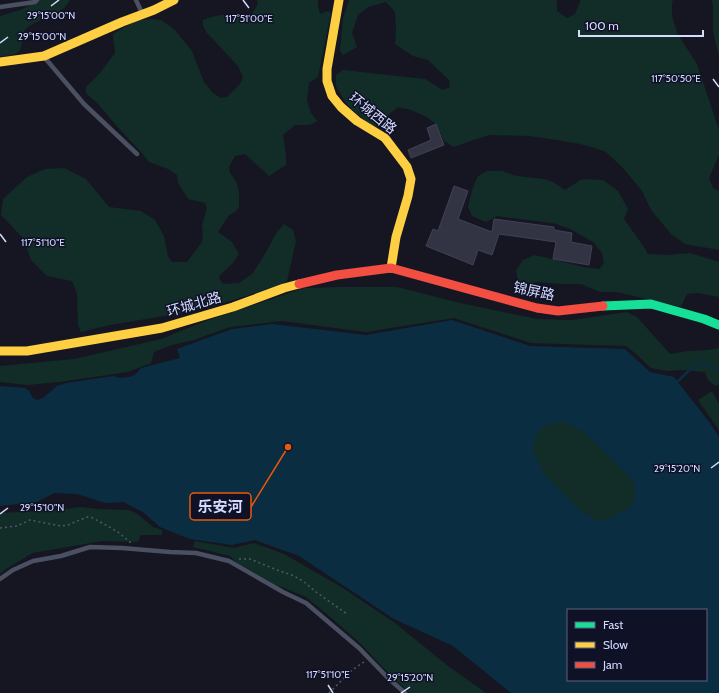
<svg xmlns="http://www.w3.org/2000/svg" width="719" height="693" viewBox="0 0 719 693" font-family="Cabin,'Noto Sans SC',sans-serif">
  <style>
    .green { fill: #122d27 }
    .water { fill: #0b2d42; fill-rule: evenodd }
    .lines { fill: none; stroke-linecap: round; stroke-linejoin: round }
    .stream { stroke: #0b2d42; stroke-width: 2.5 }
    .building { fill: #333443; stroke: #404155 }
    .path { stroke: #485c62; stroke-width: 1.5; stroke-dasharray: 2 3; stroke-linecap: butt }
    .lane { stroke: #4a4f62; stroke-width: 4.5 }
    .fast { stroke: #16e098; stroke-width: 9 }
    .slow { stroke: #ffcf43; stroke-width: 9 }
    .jam { stroke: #f24e42; stroke-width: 9 }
    .ticks { fill: none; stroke: #d5dbff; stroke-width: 1.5 }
    .labels { text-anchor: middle; stroke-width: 3; stroke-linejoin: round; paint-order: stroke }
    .street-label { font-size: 14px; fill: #d5dbff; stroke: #0f1127 }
    .ticks-label { font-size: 10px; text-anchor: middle; fill: #d5dbff; stroke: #0f1127; stroke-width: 3; stroke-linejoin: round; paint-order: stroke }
    .leader { fill: none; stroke: #e8590c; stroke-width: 1.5 }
    .callout-dot { fill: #e8590c; stroke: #0f1127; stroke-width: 1.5 }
    .callout { fill: #0f1127; stroke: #e8590c; stroke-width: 1.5 }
    .callout-label { font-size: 15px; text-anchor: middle; font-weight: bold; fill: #d5dbff }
  </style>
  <rect width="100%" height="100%" fill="#151621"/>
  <path class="green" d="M40,0H70C61,17 42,17 28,27C14,38 34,56 0,56V16L20,10Z
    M257,0H318V7L320,14L328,11L331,13L318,77L309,83L307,100L311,113L317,121C311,126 303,125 295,125L283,135C284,146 287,155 286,165L269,176L245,154L235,156L229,167L230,173L236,181L239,192V207L235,212L229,215L218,232L232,242L239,254L232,264L220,275L219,278L223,284L239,283L252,274L262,259L277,232L284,224L293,230L296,241L287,281L279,285C256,292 233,301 209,307C167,318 123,320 81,332L78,325L77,293L72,281L47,276L31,260L24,239L1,215L3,199L27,177L45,169L64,168L86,179L109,207L141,211L155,220L164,236L168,256L172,262H187L202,242L203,234L202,225L207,208L205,203L188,199L178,183L177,175L168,169L149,162L141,152L123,133L98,104L86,93V87L100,73L115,53L113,34L137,20L151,19L161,20L174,29L192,51L204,82L213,93L221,98L227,97L240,84L243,77L238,66L207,33L203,26V20C210,17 217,15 225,15C233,15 243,18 251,14C255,11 256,7 258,3Z
    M349,0H557V11L567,18L575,14L581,0H673L672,4V15L677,33L697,64L719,130V155L709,178L713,188L719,191V250L685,244L671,234L651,210L642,191L623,168L606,152L595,148L580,144L557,140L530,136L490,135L473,140L454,147L444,141L436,124L427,117L411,110L398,107L388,115L384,128L372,126L351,109L344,100L336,86V75L343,70L425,79L443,90L450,87L449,80L428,60L413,56L395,44L396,29L395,12L386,2L368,7L358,15L352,33L357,47L343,55L340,51L343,18Z
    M712,0H719V57L713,31V8Z
    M487,171H502L517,176L544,179L553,182L565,190L582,179L603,180L618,191L628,209L624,219L644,247L648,254L667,255L690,253L719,262V297L698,293L687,294L681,307L617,292H600L581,284H562L536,282L523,287L518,281L516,270L523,260L535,255L583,267L599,269L604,263L602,253L593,242L568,228L552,223L497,216L486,222L472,216L468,207L473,187L478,176Z
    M341,287H397L460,303L537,319L572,320L627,312L637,317L670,354L687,351L708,350L719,348V384L716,386L708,380L705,372L681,370L668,371L651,368L635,353L626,346L531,343L454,318L366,332L282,321L230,327L194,340L172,345L154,352L151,363L128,372L59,382L28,385L0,382V366L74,359L161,339L203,322L304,288Z
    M712,391L719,404V430L698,400Z
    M515,400L699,417L615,537L541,483Z
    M80,507L99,509L129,510L136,513L153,527L162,530V535H141L138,542L102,541L33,553L6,569L0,574V513L59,510Z
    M195,541L234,548L254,543L284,554L343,588L395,623L448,666L486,693H410L390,675L361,644L328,615L306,597L274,584L236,562L230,556L193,547Z"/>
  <path class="water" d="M452,320L530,346L625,349L650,372L674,377L710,423L719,437V693H511L453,646L394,619L299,556L255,540L232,545L190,539L160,527L143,512L123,502L105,503L77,494L54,493L37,502L0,506V386L25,388L29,391L33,398L37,400L43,398L57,386L66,383L113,376L121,378L130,377L136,374L141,368L180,358L177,349L232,329L272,324L366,335ZM564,422L583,431L612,459L631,478L635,487L634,501L628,509L616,515L603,521L595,519L582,512L545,475L533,452V444L539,430L550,423ZM568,610H706V680H568Z"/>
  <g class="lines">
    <path class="stream" d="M675,384L695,365L702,363L719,370"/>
  </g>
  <path class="building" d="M436,124L444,145L411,158L408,150L431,140L427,128Z
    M454,186L468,191L458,219L492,232L494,219L554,227V230L572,233L571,242L592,246L589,265L553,259L556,242L499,234L492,255L478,250L473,265L426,246L433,229L438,231Z"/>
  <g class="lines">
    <path class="path" d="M0,528L17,526L30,520L61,526L68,525L87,517L93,518L118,532L131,543
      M239,559H250L277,570L292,575L303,581L316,592L347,614
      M329,693L352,670L364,662"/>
    <path class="lane" d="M136,0L142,13
      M0,7L35,2L37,0
      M45,58L84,104L137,154
      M0,579L13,570L33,561L61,556L90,547L122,548L170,552L196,553L229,561L283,592L306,603L359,648L388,678L405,693"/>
    <path class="fast" d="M603,306L651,304L704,319L719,325"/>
    <path class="slow" d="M339,0L327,69V81L332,96L341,107L357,121L385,138L407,167L411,179L408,196L396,237L391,268
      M0,62L44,56L122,22L154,10L174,0
      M0,351H27L162,328L233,307L284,288L299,284"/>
    <path class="jam" d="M299,284L337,275L391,268L537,308L558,311L603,306"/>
  </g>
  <path class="ticks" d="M243,0L249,8M51,6L59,0M0,43L8,37M713,79L719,87M0,234L6,242M711,468L719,462M0,514L8,508M328,685L333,693M401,693L410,687"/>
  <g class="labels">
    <g class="street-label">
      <text transform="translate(373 113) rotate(39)" y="5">环城西路</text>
      <text transform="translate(534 291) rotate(12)" y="5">锦屏路</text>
      <text transform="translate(194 304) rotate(-16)" y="5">环城北路</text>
    </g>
  </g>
  <g class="ticks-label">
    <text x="51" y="19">29°15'00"N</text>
    <text x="249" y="22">117°51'00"E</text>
    <text x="42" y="40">29°15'00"N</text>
    <text x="676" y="82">117°50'50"E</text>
    <text x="43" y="246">117°51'10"E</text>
    <text x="677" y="472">29°15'20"N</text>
    <text x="42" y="511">29°15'10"N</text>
    <text x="328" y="678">117°51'10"E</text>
    <text x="410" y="681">29°15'20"N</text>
  </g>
  <path class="leader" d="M288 447L251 507"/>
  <circle class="callout-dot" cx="288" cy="447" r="4"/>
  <rect class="callout" x="190" y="493" width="61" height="27" rx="4"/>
  <g class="callout-label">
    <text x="220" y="512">乐安河</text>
  </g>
  <rect x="567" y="609" width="140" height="72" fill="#0f1127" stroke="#5e627d"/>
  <rect x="575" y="622" width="20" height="6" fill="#16e098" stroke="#5e627d"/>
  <text x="603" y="629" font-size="12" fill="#d5dbff">Fast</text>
  <rect x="575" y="642" width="20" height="6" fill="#ffcf43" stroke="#5e627d"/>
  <text x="603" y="649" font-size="12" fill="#d5dbff">Slow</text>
  <rect x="575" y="662" width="20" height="6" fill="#f24e42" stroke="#5e627d"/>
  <text x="603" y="669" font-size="12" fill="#d5dbff">Jam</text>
  <path d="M579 30v6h124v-6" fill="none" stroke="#d5dbff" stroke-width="2"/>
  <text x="585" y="30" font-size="12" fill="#d5dbff" stroke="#0f1127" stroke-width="3" paint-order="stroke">100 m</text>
</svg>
